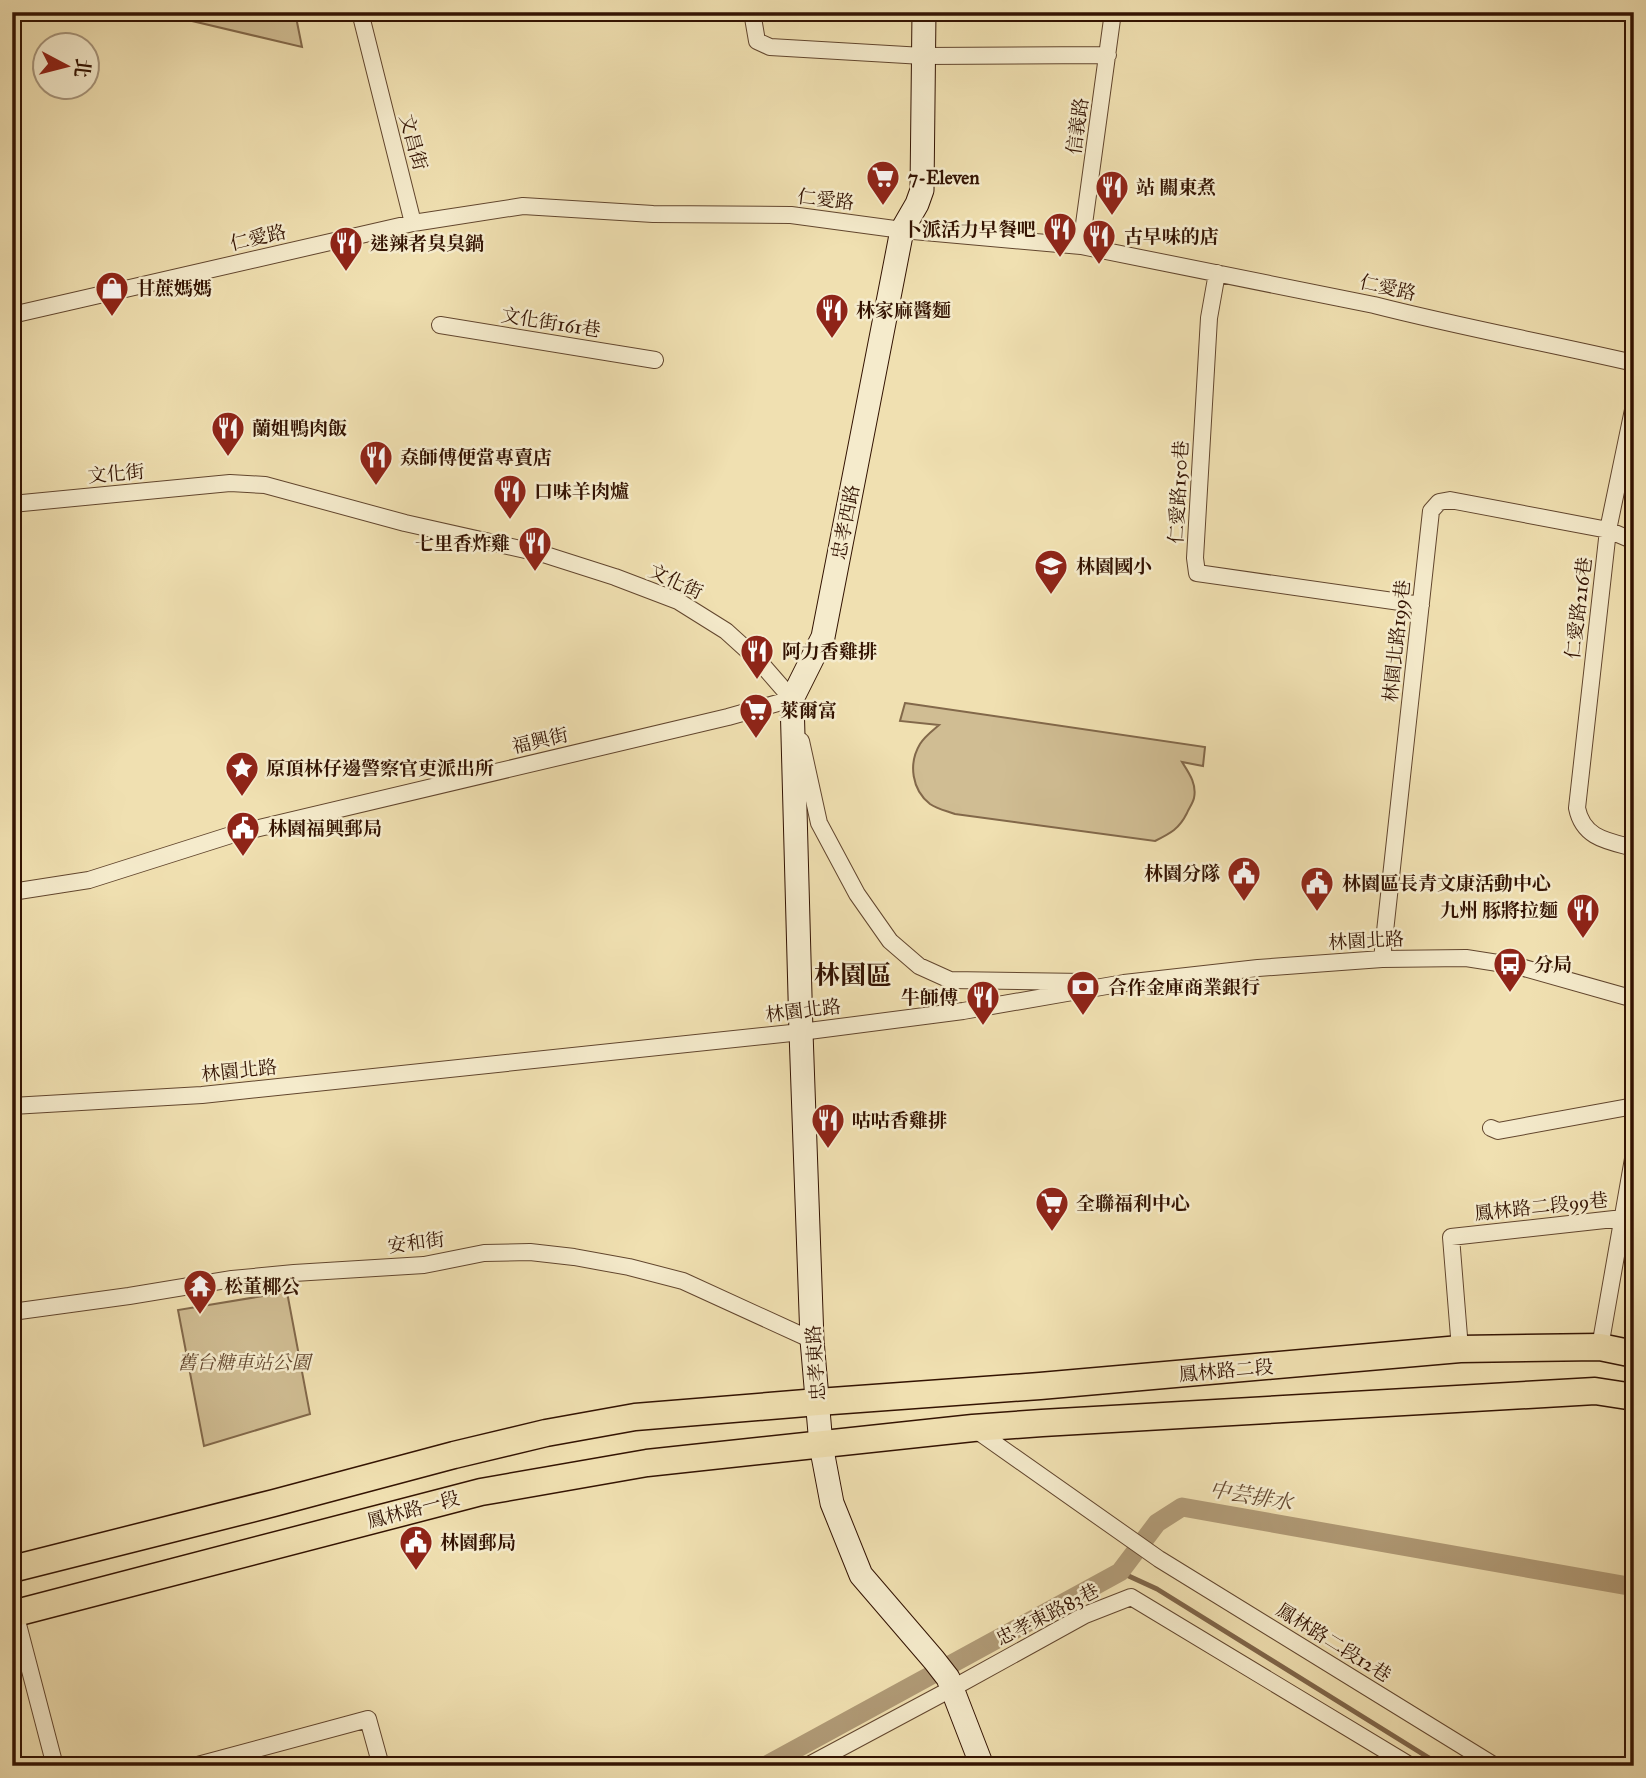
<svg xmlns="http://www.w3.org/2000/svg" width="1646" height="1778" viewBox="0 0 1646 1778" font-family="'IM FELL Great Primer','Noto Serif TC',serif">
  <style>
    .green { fill: #d0bd93; stroke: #82684a; stroke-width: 2 }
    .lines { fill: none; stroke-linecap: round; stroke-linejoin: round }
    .stream { stroke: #7e6448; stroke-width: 5 }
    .canal { stroke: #b09a76; stroke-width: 19 }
    .street-casing { stroke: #62462e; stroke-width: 18 }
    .secondary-casing { stroke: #331302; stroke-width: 25 }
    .primary-casing { stroke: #331302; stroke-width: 29 }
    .street { stroke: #f5ebcc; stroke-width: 16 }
    .secondary { stroke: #f5ebcc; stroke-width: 23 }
    .primary { stroke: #f0e0b1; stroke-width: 26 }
    .labels { text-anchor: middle; stroke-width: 5; stroke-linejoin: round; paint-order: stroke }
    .street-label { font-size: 19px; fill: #331302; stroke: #f5ebcc }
    .poi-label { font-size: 19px; font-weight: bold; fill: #331302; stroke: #f5ebcc; text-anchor: start }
    .park-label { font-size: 19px; font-style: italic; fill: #62462e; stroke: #f5ebcc }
    .water-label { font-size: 21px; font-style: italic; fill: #654930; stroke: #f5ebcc }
    .district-label { font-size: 26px; font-weight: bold; fill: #331302; stroke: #f5ebcc }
  </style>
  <rect width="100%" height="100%" fill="#f0e0b1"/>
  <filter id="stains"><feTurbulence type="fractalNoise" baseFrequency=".00286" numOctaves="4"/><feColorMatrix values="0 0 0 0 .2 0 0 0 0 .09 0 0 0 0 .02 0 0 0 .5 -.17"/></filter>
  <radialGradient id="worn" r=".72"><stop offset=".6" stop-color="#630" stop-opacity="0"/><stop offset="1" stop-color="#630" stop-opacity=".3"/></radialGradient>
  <path class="green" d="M154,12H295L302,47Z
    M905,703L1205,747L1203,766L1182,762C1189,773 1197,784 1194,798C1193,803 1189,808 1187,813C1179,829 1171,833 1155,841L955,814C947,811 937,809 930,804C912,790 908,764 920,744C924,737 932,731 939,725L900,721Z
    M287,1292L310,1414L204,1446L178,1310Z"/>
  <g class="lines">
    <path class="stream" d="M1120,1572L1157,1589L1442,1766"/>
    <path class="canal" d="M765,1766L1120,1572L1157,1523L1182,1507L1634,1587"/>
    <defs>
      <path id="street" d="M360,12L413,223
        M752,12L757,41L770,47L923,56L1108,55
        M1081,246L1113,12
        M1217,273L1209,318L1195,558L1197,573L1421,605
        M12,315L413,223L523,206L653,214L791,215L902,230L1081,246L1374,305C1460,327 1547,343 1634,363
        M440,325L655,360
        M1634,405L1608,530L1577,808C1583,838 1607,841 1634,848
        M12,504L230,483L265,485L405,523L543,554L615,577L678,601L726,631L758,660L792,699L794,709
        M801,741L819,823L857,894L890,941L919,966L950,980L1085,982
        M12,892L89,880L234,834L728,717L792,699
        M1382,959L1431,511L1439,502L1450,500L1608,530L1634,541
        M12,1106L202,1095L801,1032L963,1011L1124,983L1258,968L1382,959L1466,958L1517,966L1634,999
        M1491,1128L1498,1131L1634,1106
        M12,1312L129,1296L232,1279L294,1273L424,1265L484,1253L530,1252L574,1257L629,1267L683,1281L812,1340
        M1600,1347L1634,1153
        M1460,1349L1451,1237L1623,1218
        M973,1428L1159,1559L1495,1766
        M15,1613L55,1766
        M194,1766L368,1719L381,1766
        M807,1766L951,1689L1085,1615L1131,1597L1411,1766"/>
      <path id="secondary" d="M924,12L922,190L917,204L902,230L823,637L792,699L801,1032L812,1340L821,1445L832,1503L861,1575L934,1660L948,1678L982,1766"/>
      <path id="primary" d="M12,1569L274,1503L454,1455L546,1433L635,1417L818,1402L1040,1386L1460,1349L1600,1347L1634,1354
        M12,1614L481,1492L647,1463L973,1428L1042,1423L1595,1391L1634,1397"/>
    </defs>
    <use href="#street" class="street-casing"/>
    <use href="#secondary" class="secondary-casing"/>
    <use href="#primary" class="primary-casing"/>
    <use href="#street" class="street"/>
    <use href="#secondary" class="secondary"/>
    <use href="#primary" class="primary"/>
  </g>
  <defs>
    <symbol id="supermarket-pin" viewBox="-11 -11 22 30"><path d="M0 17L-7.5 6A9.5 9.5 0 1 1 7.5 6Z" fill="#8f2418" stroke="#f5ebcc"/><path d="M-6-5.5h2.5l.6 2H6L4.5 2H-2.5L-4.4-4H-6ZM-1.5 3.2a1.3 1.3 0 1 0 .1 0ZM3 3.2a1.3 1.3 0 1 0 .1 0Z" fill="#fff"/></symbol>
    <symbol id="restaurant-pin" viewBox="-11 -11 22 30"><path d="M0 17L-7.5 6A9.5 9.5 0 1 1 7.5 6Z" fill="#8f2418" stroke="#f5ebcc"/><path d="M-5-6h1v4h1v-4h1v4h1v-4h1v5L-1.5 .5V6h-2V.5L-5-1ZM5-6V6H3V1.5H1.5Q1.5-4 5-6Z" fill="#fff"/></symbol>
    <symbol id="shop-pin" viewBox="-11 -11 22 30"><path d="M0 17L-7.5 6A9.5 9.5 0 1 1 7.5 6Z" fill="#8f2418" stroke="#f5ebcc"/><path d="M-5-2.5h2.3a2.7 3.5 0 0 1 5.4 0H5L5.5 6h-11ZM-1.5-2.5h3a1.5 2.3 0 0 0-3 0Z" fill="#fff"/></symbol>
    <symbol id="school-pin" viewBox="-11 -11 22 30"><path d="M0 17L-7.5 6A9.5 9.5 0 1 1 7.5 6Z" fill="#8f2418" stroke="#f5ebcc"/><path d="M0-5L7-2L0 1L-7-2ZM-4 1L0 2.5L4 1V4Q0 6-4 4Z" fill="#fff"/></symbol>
    <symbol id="sight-pin" viewBox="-11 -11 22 30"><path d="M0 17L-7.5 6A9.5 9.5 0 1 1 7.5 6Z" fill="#8f2418" stroke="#f5ebcc"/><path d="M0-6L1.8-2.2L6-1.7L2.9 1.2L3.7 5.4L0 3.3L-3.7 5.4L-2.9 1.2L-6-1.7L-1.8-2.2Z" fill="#fff"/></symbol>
    <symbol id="civic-pin" viewBox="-11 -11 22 30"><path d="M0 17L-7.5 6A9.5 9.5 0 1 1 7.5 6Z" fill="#8f2418" stroke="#f5ebcc"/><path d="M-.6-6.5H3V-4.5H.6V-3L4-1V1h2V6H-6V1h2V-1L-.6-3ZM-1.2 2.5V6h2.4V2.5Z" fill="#fff"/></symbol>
    <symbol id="bus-pin" viewBox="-11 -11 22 30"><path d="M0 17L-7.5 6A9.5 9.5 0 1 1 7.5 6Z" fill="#8f2418" stroke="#f5ebcc"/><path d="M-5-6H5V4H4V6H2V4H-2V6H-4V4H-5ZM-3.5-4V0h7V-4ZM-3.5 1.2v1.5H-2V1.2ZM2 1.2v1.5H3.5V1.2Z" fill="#fff"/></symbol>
    <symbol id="bank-pin" viewBox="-11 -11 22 30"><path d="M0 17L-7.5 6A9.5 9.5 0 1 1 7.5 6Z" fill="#8f2418" stroke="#f5ebcc"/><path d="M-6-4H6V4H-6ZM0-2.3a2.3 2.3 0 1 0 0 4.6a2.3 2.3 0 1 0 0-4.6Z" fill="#fff"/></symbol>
    <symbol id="temple-pin" viewBox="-11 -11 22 30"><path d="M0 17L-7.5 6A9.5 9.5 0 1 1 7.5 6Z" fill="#8f2418" stroke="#f5ebcc"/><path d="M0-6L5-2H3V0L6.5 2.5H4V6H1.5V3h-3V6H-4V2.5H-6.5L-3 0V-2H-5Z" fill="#fff"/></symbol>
  </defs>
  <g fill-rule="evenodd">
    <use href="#supermarket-pin" x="864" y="158" width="38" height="52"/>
    <use href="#restaurant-pin" x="1093" y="168" width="38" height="52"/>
    <use href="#restaurant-pin" x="1041" y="210" width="38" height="52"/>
    <use href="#restaurant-pin" x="1080" y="217" width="38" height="52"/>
    <use href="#restaurant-pin" x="327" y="224" width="38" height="52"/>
    <use href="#shop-pin" x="93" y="269" width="38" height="52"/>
    <use href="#restaurant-pin" x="813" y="291" width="38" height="52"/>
    <use href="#restaurant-pin" x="209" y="409" width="38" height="52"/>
    <use href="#restaurant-pin" x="357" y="438" width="38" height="52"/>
    <use href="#restaurant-pin" x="491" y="472" width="38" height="52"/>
    <use href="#restaurant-pin" x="516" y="524" width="38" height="52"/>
    <use href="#school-pin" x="1032" y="547" width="38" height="52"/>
    <use href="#restaurant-pin" x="738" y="632" width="38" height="52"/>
    <use href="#supermarket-pin" x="737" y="691" width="38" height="52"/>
    <use href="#sight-pin" x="223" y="749" width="38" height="52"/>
    <use href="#civic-pin" x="224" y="809" width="38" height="52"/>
    <use href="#civic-pin" x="1225" y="854" width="38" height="52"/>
    <use href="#civic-pin" x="1298" y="864" width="38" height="52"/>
    <use href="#restaurant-pin" x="1564" y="891" width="38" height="52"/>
    <use href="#bus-pin" x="1491" y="945" width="38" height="52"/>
    <use href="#bank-pin" x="1064" y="968" width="38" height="52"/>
    <use href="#restaurant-pin" x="964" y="978" width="38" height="52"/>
    <use href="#restaurant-pin" x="809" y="1101" width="38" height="52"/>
    <use href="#supermarket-pin" x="1033" y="1184" width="38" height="52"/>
    <use href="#temple-pin" x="181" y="1267" width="38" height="52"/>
    <use href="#civic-pin" x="397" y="1523" width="38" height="52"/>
  </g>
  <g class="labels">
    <g class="street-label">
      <text transform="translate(1077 126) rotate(-82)" y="7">信義路</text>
      <text transform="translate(414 142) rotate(75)" y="7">文昌街</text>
      <text transform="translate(826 199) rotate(7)" y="7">仁愛路</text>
      <text transform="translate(258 237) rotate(-13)" y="7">仁愛路</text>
      <text transform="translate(1388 287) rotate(13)" y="7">仁愛路</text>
      <text transform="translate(551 322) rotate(9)" y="7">文化街161巷</text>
      <text transform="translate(116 473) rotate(-5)" y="7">文化街</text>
      <text transform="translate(1178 492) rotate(-87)" y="7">仁愛路150巷</text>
      <text transform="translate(845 522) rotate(-79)" y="7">忠孝西路</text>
      <text transform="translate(676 581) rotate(25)" y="7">文化街</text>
      <text transform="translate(1578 608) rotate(-83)" y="7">仁愛路216巷</text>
      <text transform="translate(1396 641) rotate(-84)" y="7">林園北路199巷</text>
      <text transform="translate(540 740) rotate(-13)" y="7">福興街</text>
      <text transform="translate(1366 940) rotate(-3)" y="7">林園北路</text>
      <text transform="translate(803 1010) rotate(-7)" y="7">林園北路</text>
      <text transform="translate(239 1070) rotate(-6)" y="7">林園北路</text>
      <text transform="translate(1541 1206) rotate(-6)" y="7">鳳林路二段99巷</text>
      <text transform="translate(416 1242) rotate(-7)" y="7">安和街</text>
      <text transform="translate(815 1363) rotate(-94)" y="7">忠孝東路</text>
      <text transform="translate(1226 1370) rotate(-5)" y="7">鳳林路二段</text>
      <text transform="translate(413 1509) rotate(-15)" y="7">鳳林路一段</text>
      <text transform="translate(1047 1614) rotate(-27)" y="7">忠孝東路83巷</text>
      <text transform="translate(1334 1642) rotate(32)" y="7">鳳林路二段12巷</text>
    </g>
    <g class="poi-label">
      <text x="908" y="184">7-Eleven</text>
      <text x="1136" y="194">站 關東煮</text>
      <text x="1036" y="236" text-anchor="end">卜派活力早餐吧</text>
      <text x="1124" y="243">古早味的店</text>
      <text x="370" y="250">迷辣者臭臭鍋</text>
      <text x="136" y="295">甘蔗媽媽</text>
      <text x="856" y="317">林家麻醬麵</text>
      <text x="252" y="435">蘭姐鴨肉飯</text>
      <text x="400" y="464">𡘙師傅便當專賣店</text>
      <text x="534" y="498">口味羊肉爐</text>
      <text x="510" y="550" text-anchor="end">七里香炸雞</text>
      <text x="1076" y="573">林園國小</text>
      <text x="782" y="658">阿力香雞排</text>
      <text x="780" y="717">萊爾富</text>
      <text x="266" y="775">原頂林仔邊警察官吏派出所</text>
      <text x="268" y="835">林園福興郵局</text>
      <text x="1220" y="880" text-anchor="end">林園分隊</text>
      <text x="1342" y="890">林園區長青文康活動中心</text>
      <text x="1558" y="917" text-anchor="end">九州 豚將拉麵</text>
      <text x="1534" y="971">分局</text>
      <text x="1108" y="994">合作金庫商業銀行</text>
      <text x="958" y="1004" text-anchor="end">牛師傅</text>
      <text x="852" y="1127">咕咕香雞排</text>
      <text x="1076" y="1210">全聯福利中心</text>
      <text x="224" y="1293">松董椰公</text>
      <text x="440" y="1549">林園郵局</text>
    </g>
    <g class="park-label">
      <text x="244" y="1369">舊台糖車站公園</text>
    </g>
    <g class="water-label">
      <text transform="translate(1251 1496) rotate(10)" y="7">中芸排水</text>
    </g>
    <g class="district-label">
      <text x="853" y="984">林園區</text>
    </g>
  </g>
  <rect width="1646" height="1778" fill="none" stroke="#f0e0b1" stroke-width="42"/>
  <rect x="14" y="14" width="1618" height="1750" fill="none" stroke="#331302" stroke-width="3.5"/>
  <rect x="21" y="21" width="1604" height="1736" fill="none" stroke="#331302" stroke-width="2"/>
  <g transform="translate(66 66) rotate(97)"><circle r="33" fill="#f5ebcc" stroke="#a7957b" stroke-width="2"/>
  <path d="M0-5L12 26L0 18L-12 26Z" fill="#8f2418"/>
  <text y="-10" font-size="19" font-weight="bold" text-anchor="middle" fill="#331302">北</text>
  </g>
  <rect width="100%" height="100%" filter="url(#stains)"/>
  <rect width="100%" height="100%" fill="url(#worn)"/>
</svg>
